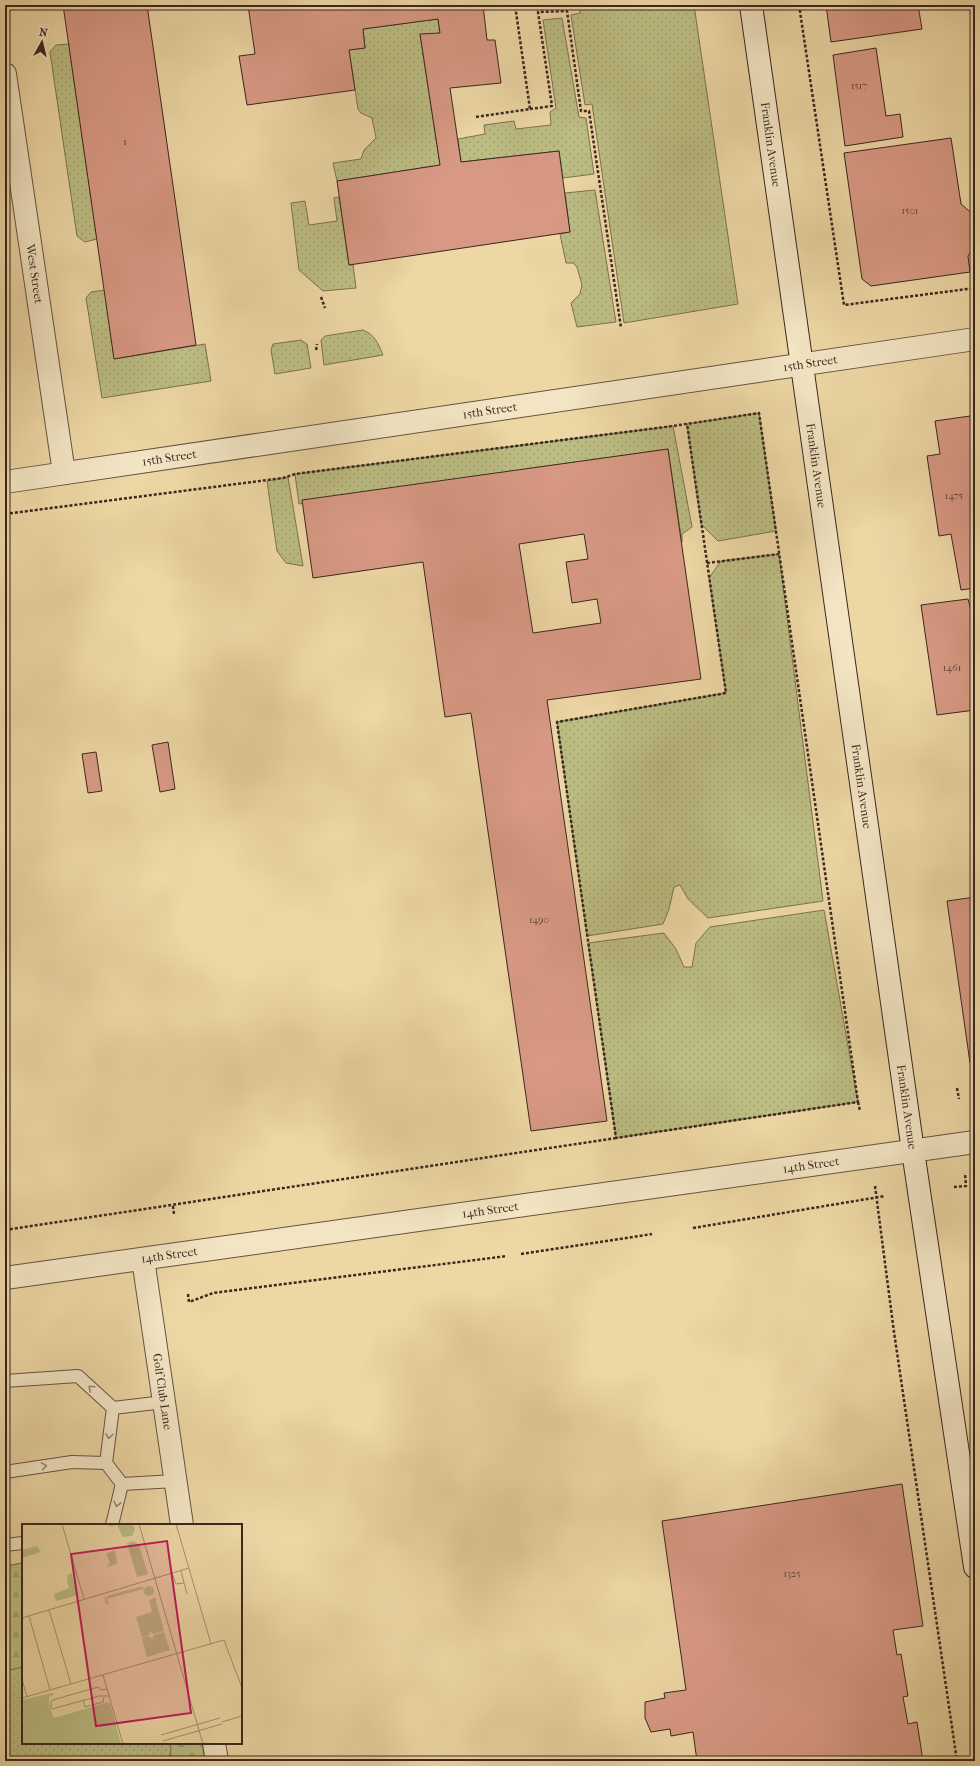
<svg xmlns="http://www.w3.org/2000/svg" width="980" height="1766" viewBox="0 0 980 1766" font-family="'IM FELL French Canon',serif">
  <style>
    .grass { fill: url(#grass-dots); stroke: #7b7251 }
    .forest { fill: url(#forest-firs); stroke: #7b7251 }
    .building { fill: #d89984; stroke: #3a271f; fill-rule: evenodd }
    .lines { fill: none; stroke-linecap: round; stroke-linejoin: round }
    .lane-casing { stroke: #675340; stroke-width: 14 }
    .street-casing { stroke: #675340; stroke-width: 24 }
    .secondary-casing { stroke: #3a271f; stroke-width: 24 }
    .path { stroke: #3a271f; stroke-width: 2.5; stroke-dasharray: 3 2; stroke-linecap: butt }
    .lane { stroke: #f3e5c4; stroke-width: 12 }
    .street { stroke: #f3e5c4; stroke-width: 22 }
    .secondary { stroke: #f3e5c4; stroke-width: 22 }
    .oneway { stroke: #968672 }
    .labels { text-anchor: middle; stroke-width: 4; stroke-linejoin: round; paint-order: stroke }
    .number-label { font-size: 10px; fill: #624438 }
    .street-label { font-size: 12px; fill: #3a271f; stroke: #f3e5c4 }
    .inset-road { fill: none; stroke: #a5916f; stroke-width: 1 }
    .view { fill: #c2185b; fill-opacity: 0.15; stroke: #c2185b; stroke-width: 2 }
    .inset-edge { fill: none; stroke: #3a271f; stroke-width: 2 }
  </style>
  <defs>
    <pattern id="grass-dots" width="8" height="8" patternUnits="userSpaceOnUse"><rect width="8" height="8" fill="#bcbd83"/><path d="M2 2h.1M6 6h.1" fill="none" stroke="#a2a271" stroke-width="1.8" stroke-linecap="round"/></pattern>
    <pattern id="forest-firs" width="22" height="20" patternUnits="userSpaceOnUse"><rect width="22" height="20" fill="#bcbd83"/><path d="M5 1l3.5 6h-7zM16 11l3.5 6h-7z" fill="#a2a271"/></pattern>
  </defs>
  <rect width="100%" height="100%" fill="#edd7a5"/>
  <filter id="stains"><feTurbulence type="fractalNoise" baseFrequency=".005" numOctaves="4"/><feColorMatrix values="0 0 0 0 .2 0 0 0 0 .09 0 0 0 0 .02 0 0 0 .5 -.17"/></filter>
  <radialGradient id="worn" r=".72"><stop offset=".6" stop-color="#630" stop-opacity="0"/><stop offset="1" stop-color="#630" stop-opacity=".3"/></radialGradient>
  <path class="grass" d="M579,5H694L738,304L624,323L592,104L585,105L571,15L580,13Z
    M562,18L579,117L586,118L594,174L563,178L559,151L461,162L458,139L485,134L484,125L514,121L516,129L551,125L550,112L556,108L543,20Z
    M438,19L440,33L420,35L440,165L337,181L333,163L361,159L364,150L376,138L372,118L361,113L358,109L349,50L365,48L363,29Z
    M69,44L97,239L85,242L77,236L50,52L56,45Z
    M595,190L616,322L577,327L571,303L580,294L582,285L577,267L573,263H566L560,234L570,232L565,193Z
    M339,197L349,265H353L356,288L323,291L299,270L291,203L305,201L309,225L337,221L334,198Z
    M105,290L114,359L205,344L211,381L102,398L86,298L91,292Z
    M363,330C375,335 378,343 383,355L324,365L321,340L325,336Z
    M301,340L307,344L311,368L275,374L271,350L273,344Z
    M759,413L776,531L718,541L701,524L687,424Z
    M673,426L692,527L682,534V542L668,449L299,504L295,474Z
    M288,477L303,566L286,563L277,551L267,481Z
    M779,554L823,901L708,918L688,899L680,885L674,887L669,909L663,924L587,936L557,722L726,693L709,578L721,561Z
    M824,910L858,1102L616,1138L588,943L664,933L676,949L684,967H692L696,943L710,927Z
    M23,1563V1743H186L188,1761H5V1566Z"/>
  <path class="forest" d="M23,1563V1667L5,1671V1566Z
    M170,1743H202L205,1761H168L171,1750Z"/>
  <path class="building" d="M63,5H147L196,345L114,359Z
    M248,5H483L487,40H495L501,83L450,88L461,162L559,151L570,232L349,265L337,181L440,165L420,34L440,33L438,19L363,29L365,48L349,50L355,90L247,105L239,56L255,54Z
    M826,5H918L922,29L831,42Z
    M876,48L886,116L900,114L903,137L845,146L833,55Z
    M951,138L961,204L975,216V245L968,256L970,272L871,286L862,279L844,153Z
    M970,416L975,448V588L961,590L951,534L939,536L927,456L940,454L935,421Z
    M668,449L701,679L547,700L607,1121L531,1131L471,713L445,717L423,562L313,578L302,500ZM584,534L588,559L566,562L572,603L597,599L601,623L533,633L519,544Z
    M968,599L975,625V710L937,715L921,605Z
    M168,742L175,789L160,792L152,745Z
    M96,752L102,791L88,793L82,754Z
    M975,897V1062L970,1063L947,901Z
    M902,1484L923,1626L893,1630L897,1655L901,1654L908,1696L903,1697L908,1724L917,1722L923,1761H697L693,1732L671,1736L670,1729L651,1732L645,1718V1702L665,1698L664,1693L686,1690L662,1521Z"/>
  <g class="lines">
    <defs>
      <path id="lane" d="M5,1381L78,1376L113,1408L164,1402
        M106,1463L113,1408
        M5,1472L72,1462L106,1463L122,1484L175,1481
        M112,1525L122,1484
        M5,1545L23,1543"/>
      <g id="street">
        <path id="s1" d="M5,74L64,473"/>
        <path id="s2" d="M5,482L975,339"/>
        <path id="s3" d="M143,1259L182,1525"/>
        <path id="s4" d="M5,1278L975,1142"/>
        <path d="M214,1743L217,1761"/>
      </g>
      <g id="secondary">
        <path id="s5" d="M751,5L913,1151L975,1567"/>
      </g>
    </defs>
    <use href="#lane" class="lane-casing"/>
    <use href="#street" class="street-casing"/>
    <use href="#secondary" class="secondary-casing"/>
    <path class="path" d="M799,5L844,305L975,288
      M530,109L552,106L538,12L567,11L581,111H589L621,328
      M476,117L530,109L515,5
      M321,297L325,308
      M316,350L317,344
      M5,404L7,417H5
      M5,514L283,478L295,474L673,426L759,413L858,1102L616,1138L557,722L726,693L687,424
      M707,563L779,554
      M957,1088L959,1099
      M858,1102L860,1111
      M875,1186L894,1332L957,1761
      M954,1187L966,1186L965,1173
      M173,1206L174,1214
      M693,1228L885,1196
      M5,1230L616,1138
      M521,1254L652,1234
      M188,1294L189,1302L213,1293L507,1256"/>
    <use href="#lane" class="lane"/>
    <use href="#street" class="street"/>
    <use href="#secondary" class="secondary"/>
  </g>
  <defs><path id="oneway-chevron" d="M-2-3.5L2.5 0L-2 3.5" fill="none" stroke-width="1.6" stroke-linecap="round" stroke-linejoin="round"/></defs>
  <g class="oneway">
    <use href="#oneway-chevron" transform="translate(91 1388) rotate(-137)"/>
    <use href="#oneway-chevron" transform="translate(109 1436) rotate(97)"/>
    <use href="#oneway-chevron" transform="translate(44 1466) rotate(-9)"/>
    <use href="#oneway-chevron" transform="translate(117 1504) rotate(103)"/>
  </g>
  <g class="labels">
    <g class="number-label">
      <text x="859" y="89">1517</text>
      <text x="125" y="145">1</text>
      <text x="910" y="214">1501</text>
      <text x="954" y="499">1475</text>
      <text x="952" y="671">1461</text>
      <text x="539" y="923">1490</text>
      <text x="792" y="1577">1325</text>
    </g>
    <g class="street-label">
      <text dy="4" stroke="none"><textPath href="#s5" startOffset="141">Franklin Avenue</textPath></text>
      <text dy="4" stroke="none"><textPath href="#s1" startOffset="202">West Street</textPath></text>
      <text dy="4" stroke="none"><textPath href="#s2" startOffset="814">15th Street</textPath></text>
      <text dy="4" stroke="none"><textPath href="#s2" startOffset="490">15th Street</textPath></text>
      <text dy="4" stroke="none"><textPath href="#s2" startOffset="166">15th Street</textPath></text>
      <text dy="4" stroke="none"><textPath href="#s5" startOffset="465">Franklin Avenue</textPath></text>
      <text dy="4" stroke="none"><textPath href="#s5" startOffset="789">Franklin Avenue</textPath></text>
      <text dy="4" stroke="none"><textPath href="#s5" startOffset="1113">Franklin Avenue</textPath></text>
      <text dy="4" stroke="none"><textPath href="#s4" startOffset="814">14th Street</textPath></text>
      <text dy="4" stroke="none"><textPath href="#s4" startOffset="490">14th Street</textPath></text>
      <text dy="4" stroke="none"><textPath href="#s4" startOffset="166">14th Street</textPath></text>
      <text dy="4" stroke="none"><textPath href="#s3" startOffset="134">Golf Club Lane</textPath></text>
    </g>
  </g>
  <g transform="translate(22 1524)">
    <rect width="220" height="220" fill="#edd7a5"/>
    <path d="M90,0H111L113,6L110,12L101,13L95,1L86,3ZM111,17L117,21L126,50L115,53L105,19ZM15,22L19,28L0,34V26ZM93,26L95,40L85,43L88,38L84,30ZM50,49L56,71L34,77L32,70L47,64L45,55L46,51ZM122 67a5 5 0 1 1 10 0a5 5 0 1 1-10 0ZM121,62L123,74L121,65L85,75L87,81L84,80L82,73L85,75V72ZM133,73L142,107L131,110L128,107L127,111L120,113L114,93L130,88L127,77ZM142,108L148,126L125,133L120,114L127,112L130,115L132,111ZM0,177L30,195L86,178L98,220H0Z" fill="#bcbd83"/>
    <path d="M30,169L32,170L27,173V181L32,194L88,179L99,220H90L87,208L90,198L85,191L29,204L10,200L0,201V176Z" fill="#bcbd83"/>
    <path class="inset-road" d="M40,0L62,75M117,0L181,220M154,0L189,120M159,47L165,70M150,49L154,60L162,59M27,86L49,160M7,92L28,166M0,94L167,44M81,151L101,220M0,155L5,173M85,165L80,166L76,163L34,175L29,177V182L30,185L77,172H87M0,174L202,116L220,164M61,176L63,183L81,178L82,173M200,198L220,192M139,211L198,194M141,217L200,200"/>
    <path class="view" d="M145,17L169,189L74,202L49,30Z"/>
    <rect width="220" height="220" class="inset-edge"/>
  </g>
  <rect width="980" height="1766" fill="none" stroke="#edd7a5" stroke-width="20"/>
  <rect x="6" y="6" width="968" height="1754" fill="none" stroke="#3a271f" stroke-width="2"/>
  <rect x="10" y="10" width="960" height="1746" fill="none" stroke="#3a271f"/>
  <g transform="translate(42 42) rotate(8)" stroke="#f3e5c4" stroke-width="3" paint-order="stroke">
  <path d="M0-3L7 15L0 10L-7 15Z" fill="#3a271f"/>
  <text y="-6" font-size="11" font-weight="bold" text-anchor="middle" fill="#3a271f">N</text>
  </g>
  <rect width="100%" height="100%" filter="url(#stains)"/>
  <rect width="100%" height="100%" fill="url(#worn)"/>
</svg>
